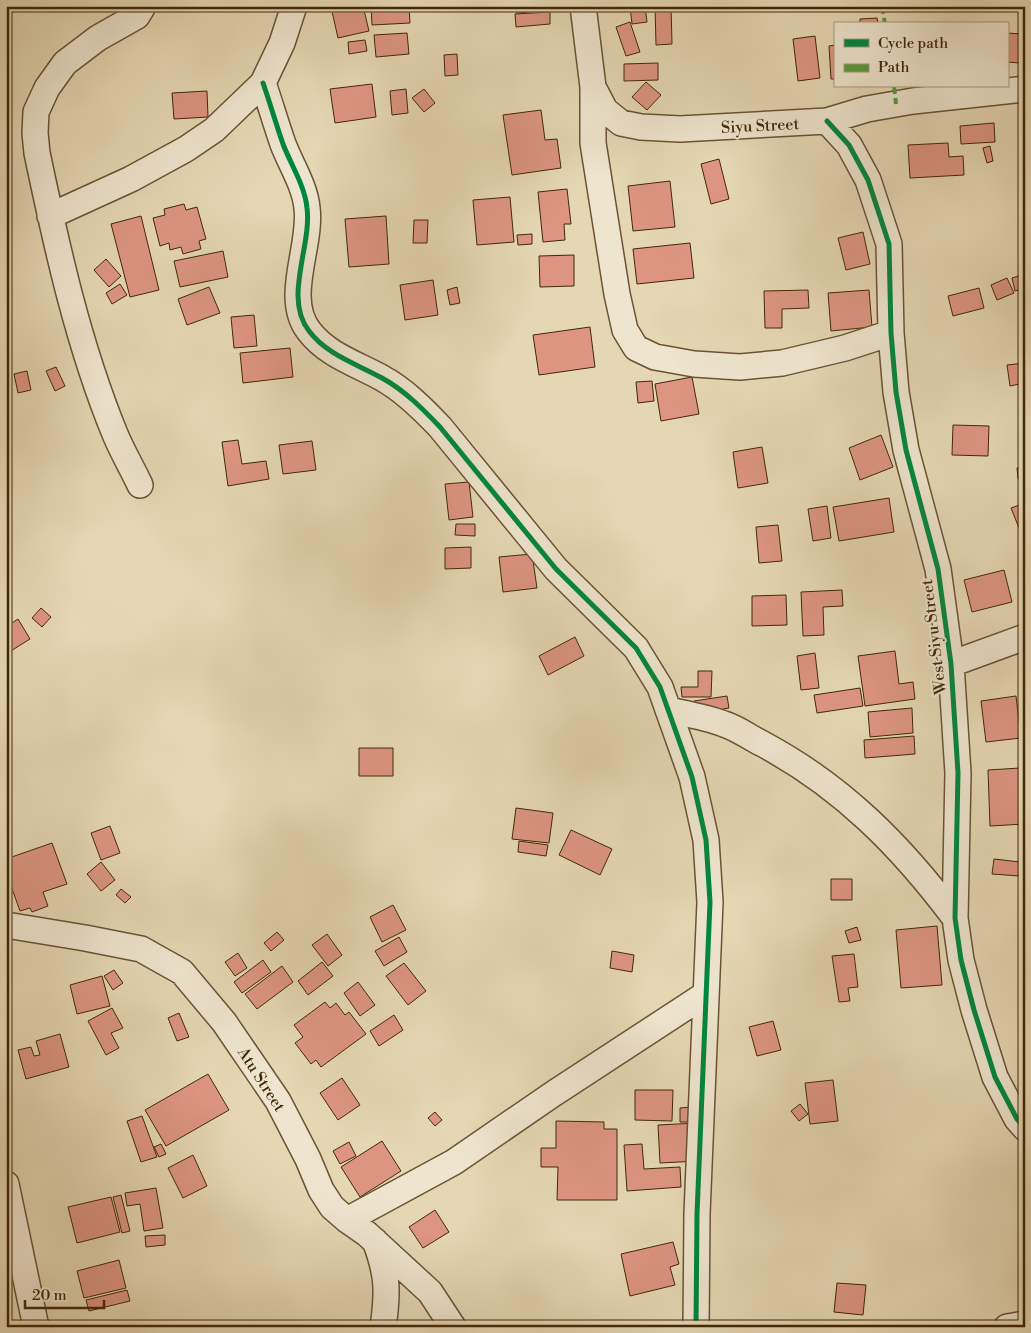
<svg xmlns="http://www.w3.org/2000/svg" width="1031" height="1333" viewBox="0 0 1031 1333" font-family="'Libre Bodoni',serif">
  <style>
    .building { fill: #dd9582; stroke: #422709 }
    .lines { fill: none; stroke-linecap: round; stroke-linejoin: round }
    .street-casing { stroke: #6b5334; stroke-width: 28 }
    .street { stroke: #eee5ce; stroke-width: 25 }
    .quiet { stroke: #549c3b; stroke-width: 4; stroke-dasharray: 8 4; stroke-linecap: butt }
    .cycleway-casing { stroke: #eee5ce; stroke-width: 8 }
    .cycleway { stroke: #00873e; stroke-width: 5 }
    .labels { text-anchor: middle; stroke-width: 4; stroke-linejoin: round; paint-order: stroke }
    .street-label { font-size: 16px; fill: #422709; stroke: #eee5ce }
  </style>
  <rect width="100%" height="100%" fill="#e5d7b4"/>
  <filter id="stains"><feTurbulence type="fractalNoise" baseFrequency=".004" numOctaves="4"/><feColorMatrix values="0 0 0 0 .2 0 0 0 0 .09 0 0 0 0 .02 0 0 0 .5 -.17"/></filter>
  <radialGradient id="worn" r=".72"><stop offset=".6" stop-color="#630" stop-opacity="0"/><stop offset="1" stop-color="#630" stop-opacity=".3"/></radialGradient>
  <path class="building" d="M335,6H363L369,31L338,38L331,7Z
    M371,6H409L410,23L372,25Z
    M516,6H541L542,11L516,13Z
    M630,6H645L647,22L632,24Z
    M655,6H671L672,44L656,45Z
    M700,6H730V8L701,11Z
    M550,12V24L516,27L515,14Z
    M877,18L878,24H860V19Z
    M630,22L640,52L626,56L616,27Z
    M407,33L409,54L376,57L374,35Z
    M1007,33L1022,34L1020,63L1007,62Z
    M815,36L820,78L798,81L793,39Z
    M365,40L367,51L349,54L348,42Z
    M835,45V79H831L829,46Z
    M457,54L458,75L445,76L444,55Z
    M658,63V80L624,81V64Z
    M646,82L661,95L647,110L632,97Z
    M372,84L376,117L335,123L330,89Z
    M406,89L408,113L392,115L390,91Z
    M424,89L435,103L424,112L412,98Z
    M207,91L208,117L174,119L172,93Z
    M541,110L545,140L557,139L561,168L512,175L503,115Z
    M994,123L995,142L961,144L960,126Z
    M948,143L949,157L963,156L964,175L910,178L908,145Z
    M990,146L993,161L987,163L983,148Z
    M719,159L729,199L711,204L701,164Z
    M670,181L675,227L633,231L628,186Z
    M567,189L571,224H564L565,240L543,242L538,192Z
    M510,197L514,242L477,245L473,200Z
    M184,204L186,210L197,207L206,239L199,241L201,249L183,254L181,247L170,250L169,243L160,246L153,218L165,215L164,209Z
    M141,216L159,290L130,297L111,224Z
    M386,216L389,264L349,267L345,219Z
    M414,220H428L427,243H413Z
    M863,232L870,264L846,270L838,238Z
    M532,234V244L518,245L517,235Z
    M690,243L694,278L637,284L633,249Z
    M223,251L228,277L180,287L174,261Z
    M574,255V286L540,287L539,256Z
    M106,259L121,276L109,287L94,270Z
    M1025,274V288L1015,291L1012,278Z
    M1007,278L1014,293L997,300L991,285Z
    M433,280L438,315L405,320L400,285Z
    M120,284L127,295L112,304L106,293Z
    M209,287L220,313L187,325L178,299Z
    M457,287L460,303L450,305L447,290Z
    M979,288L984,308L953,316L948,296Z
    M808,290L809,308L782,309V328H765L764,291Z
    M869,290L872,327L831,331L828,293Z
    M254,315L257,346L234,348L231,317Z
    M590,327L595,367L539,375L533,335Z
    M290,348L293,377L243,383L240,353Z
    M1025,363V383L1010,386L1007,365Z
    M56,367L65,386L55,391L46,371Z
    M27,371L31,390L18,393L14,374Z
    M692,377L699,414L661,421L655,384Z
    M652,381L654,401L638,403L636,382Z
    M953,425L989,426L988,456L952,455Z
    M881,435L893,467L860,480L849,448Z
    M238,440L242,464L266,461L269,479L228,486L222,442Z
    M312,441L316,470L283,474L279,445Z
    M762,447L768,483L738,488L733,452Z
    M1025,467V478L1018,479L1017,468Z
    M469,482L473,517L449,520L445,484Z
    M889,498L894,532L839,541L833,507Z
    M1025,503V532L1021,533L1011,508Z
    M827,506L831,538L813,541L808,509Z
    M456,524H475V536L455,535Z
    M778,525L782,561L759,563L756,527Z
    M471,547V568L445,569V548Z
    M532,554L537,588L503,592L499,557Z
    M1004,570L1012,602L972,612L964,580Z
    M842,590L843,606L823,607L824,635L803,636L801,592Z
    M786,595L787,625L752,626V596Z
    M41,608L51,617L42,627L32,618Z
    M18,619L30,639L6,654V627Z
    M575,637L584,656L548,675L539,656Z
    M895,651L899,684L913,682L915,699L865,706L858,656Z
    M815,653L819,688L801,690L797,656Z
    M698,671H712L711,697H682L681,687H698Z
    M860,688L863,706L817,713L814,695Z
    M727,696L729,708L696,714L694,701Z
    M1016,696L1021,738L986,742L981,701Z
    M912,708L913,733L870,737L868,712Z
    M914,736L915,754L865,758L864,740Z
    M359,748H393V776H359Z
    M1020,768L1021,793H1025V824L990,826L988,770Z
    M516,808L553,813L549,843L512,839Z
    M110,826L120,853L101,860L91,833Z
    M571,830L612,849L600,875L559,855Z
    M519,841L548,845L546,856L518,852Z
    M52,843L67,884L43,892L48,906L32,912L30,908L20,911L6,872V859Z
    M994,859L1020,862L1019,876L992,874Z
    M101,862L115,880L101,891L87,874Z
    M831,879H852V900H831Z
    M121,889L131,897L125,903L116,895Z
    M393,905L406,930L382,942L370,917Z
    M937,926L942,985L901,988L896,930Z
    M857,927L861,940L849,943L845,931Z
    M277,932L284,940L271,951L264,943Z
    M327,934L342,955L328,966L312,945Z
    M399,937L407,952L384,966L375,951Z
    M612,951L634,955L632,972L610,968Z
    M238,953L247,968L235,976L225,962Z
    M854,954L858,987L848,988L850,1001L839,1002L832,956Z
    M263,960L271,972L242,993L234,982Z
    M322,962L333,976L308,995L298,981Z
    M404,963L426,991L408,1005L386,976Z
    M282,966L293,982L257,1009L245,994Z
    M114,970L123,983L113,990L104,976Z
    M102,976L110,1006L77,1014L70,985Z
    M358,982L375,1005L360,1016L344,993Z
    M325,1002L330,1008L336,1003L345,1015L349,1012L366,1034L321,1067L316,1060L311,1064L295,1043L303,1037L294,1025Z
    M112,1008L123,1028L111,1033L119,1048L106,1055L88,1021Z
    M179,1013L189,1037L177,1041L168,1018Z
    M394,1015L403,1030L379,1046L370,1031Z
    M773,1021L781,1050L757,1056L749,1027Z
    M60,1034L69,1067L26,1079L18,1050L31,1047L34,1056L40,1055L36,1041Z
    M208,1074L229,1110L166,1146L145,1110Z
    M342,1078L360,1105L338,1120L320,1093Z
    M833,1080L838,1121L810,1124L805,1083Z
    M635,1090H673L672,1121L635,1120Z
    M800,1104L808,1114L799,1121L791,1111Z
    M692,1107L693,1122H680V1108Z
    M435,1112L442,1120L435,1126L428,1118Z
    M142,1116L157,1157L141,1162L127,1121Z
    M556,1121L604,1122V1129H617V1200H557L558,1167H541V1148H556Z
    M697,1123L698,1161L660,1163L658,1125Z
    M382,1141L401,1171L360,1197L341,1167Z
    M349,1142L356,1156L340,1164L333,1151Z
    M161,1144L166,1154L159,1157L154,1147Z
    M642,1144L644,1169L680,1167L681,1187L627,1191L624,1145Z
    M193,1155L207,1186L183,1198L168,1168Z
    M156,1188L163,1228L144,1231L140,1204L127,1206L125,1193Z
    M121,1195L130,1231L122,1233L113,1197Z
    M111,1197L120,1232L77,1243L68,1207Z
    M435,1210L449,1232L423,1248L409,1227Z
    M165,1235V1245L146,1247L145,1236Z
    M673,1242L679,1264L670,1267L675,1285L630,1296L621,1254Z
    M119,1260L126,1288L84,1298L77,1271Z
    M837,1283L866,1285L863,1315L834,1312Z
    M127,1290L130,1301L89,1311L86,1300Z"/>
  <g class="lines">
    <defs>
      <path id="street" d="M583,6L593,87L605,110L621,123L641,127L680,129L827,121L867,109L913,101L1025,89
        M263,83C270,103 276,124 283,144C291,165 305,186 307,208C312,246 283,298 309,331C327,355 357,364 382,378C404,390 423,409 440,427L556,569L636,648L660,687L692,777L706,840L710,902L697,1214L696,1327
        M593,89V143L617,294L625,330L636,348L655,357L694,364L740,367L782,363L845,348L891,333
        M827,121L849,145L868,180L889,244L891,333L896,392L906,450L938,569L951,664L958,773L955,918L961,960L974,1010L995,1077L1017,1119L1025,1128
        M50,216L131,179L186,149L214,130L263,83L282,43L294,6
        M140,485C132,468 122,451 115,434C78,344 57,248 37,153L35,133L36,112L47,88L65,63L98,38L137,16L143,6
        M951,664L1025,637
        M668,710C687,714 706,717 724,724C737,728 749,737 761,743C842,786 901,846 955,918
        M6,925L85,938L141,949L182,972L224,1022L278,1101L308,1159L321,1190L332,1207L347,1220L367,1234L430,1292L453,1327
        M6,1184L36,1327
        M347,1220L454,1162L553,1094L706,994
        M375,1241C388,1274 388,1293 383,1327
        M1007,1327L1025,1324"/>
    </defs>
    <use href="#street" class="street-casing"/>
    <use href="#street" class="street"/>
    <path class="quiet" d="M882,6L885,24
      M894,86L896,104"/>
    <defs>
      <path id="cycleway" d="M263,83C270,103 276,124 283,144C291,165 305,186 307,208C312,246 283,298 309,331C327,355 357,364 382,378C404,390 423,409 440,427L556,569L636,648L660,687L692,777L706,840L710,902L697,1214L696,1327
        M827,121L849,145L868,180L889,244L891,333L896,392L906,450L938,569L951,664L958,773L955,918L961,960L974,1010L995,1077L1017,1119L1025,1128"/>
    </defs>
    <use href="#cycleway" class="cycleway-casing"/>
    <use href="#cycleway" class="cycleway"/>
  </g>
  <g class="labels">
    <g class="street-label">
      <text transform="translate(760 125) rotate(-3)" y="6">Siyu Street</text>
      <text transform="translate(933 637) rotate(-97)" y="6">West Siyu Street</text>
      <text transform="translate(262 1079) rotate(57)" y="6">Atu Street</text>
    </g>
  </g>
  <rect width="1031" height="1333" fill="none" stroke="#e5d7b4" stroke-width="25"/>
  <rect x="8" y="8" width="1016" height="1318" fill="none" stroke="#422709" stroke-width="2.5"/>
  <rect x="12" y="12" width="1006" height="1308" fill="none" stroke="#422709"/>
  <rect x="834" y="22" width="175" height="65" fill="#eee5ce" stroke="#a9997f"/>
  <rect x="844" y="39" width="25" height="8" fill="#00873e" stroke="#a9997f"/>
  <text x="878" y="48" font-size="15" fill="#422709">Cycle path</text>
  <rect x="844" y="64" width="25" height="8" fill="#549c3b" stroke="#a9997f"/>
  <text x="878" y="72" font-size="15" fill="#422709">Path</text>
  <path d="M25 1300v8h79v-8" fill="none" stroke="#422709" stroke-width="2.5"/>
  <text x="32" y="1300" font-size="15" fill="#422709" stroke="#eee5ce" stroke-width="4" paint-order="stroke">20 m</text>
  <rect width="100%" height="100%" filter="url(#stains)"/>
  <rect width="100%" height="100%" fill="url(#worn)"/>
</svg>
